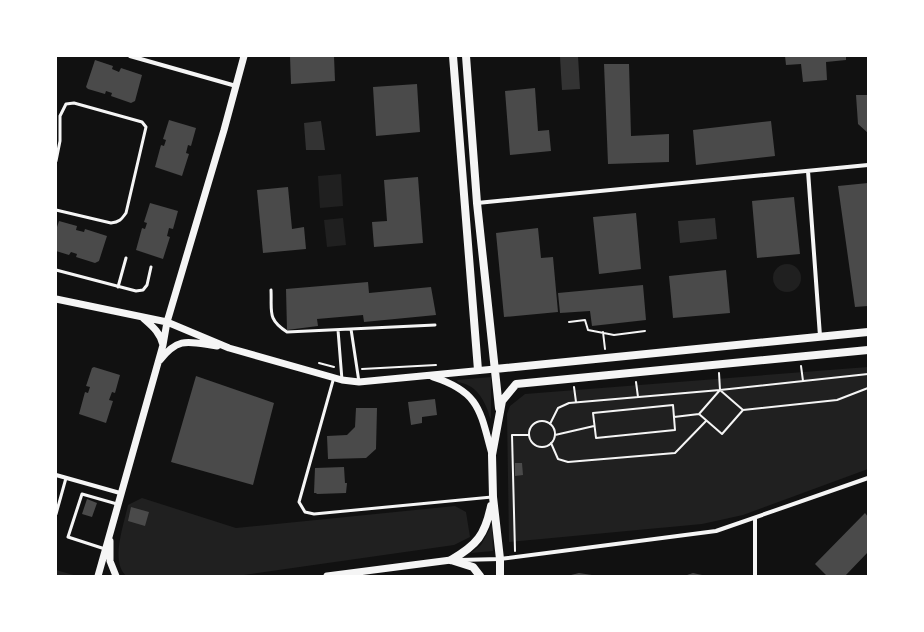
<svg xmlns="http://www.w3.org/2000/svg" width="924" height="632" viewBox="0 0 924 632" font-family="Literata,serif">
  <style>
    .green { fill: #202020 }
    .water { fill: #333 }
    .building { fill: #4a4a4a }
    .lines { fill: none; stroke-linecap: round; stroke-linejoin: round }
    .path { stroke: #f5f5f5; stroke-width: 2 }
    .service { stroke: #f5f5f5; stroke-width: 3 }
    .minor { stroke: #f5f5f5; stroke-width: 4 }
    .tertiary { stroke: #f5f5f5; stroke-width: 7 }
    .secondary { stroke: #f5f5f5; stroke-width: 8 }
  </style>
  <rect width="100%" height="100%" fill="#111"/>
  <path class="green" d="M341,174L343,206L320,208L318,176Z
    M343,218L346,245L327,247L324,220Z
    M773 278a14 14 0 1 1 28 0a14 14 0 1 1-28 0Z
    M868,367V469L743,515L702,524L509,542L507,414L510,406L525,394Z
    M491,377V419C489,417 489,414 488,411C482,396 475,385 458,382L457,380Z
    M142,498L236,528L455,506L466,512L470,537L454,545L237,576H126C110,561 124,525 128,505Z
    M492,525L493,551L471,553L481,545Z
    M56,570L77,576H56Z"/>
  <path class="water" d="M578,56L580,89L562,90L560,57Z
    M321,121L325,150H306L304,123Z
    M715,218L717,239L680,243L678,221Z"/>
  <path class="building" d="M290,56H334L335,81L291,84Z
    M785,56H846V60L826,62L827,80L803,82L801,64L786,65Z
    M95,60L113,66L112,69L119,72L121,68L142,75L135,101L131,103L111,96L112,93L106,91L105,94L88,89L86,87Z
    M604,64H629L631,136L669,134V162L608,164Z
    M417,84L420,132L376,136L373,87Z
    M535,88L538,131L549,130L551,151L510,155L505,91Z
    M856,95H868V133L858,124Z
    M169,120L196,128L191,146L188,145L186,153L189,154L182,176L155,167L161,145L164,146L166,140L163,139Z
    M771,121L775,156L696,165L693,130Z
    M418,177L423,243L374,247L372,222L387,221L384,180Z
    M868,183V306L855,307L838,186Z
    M288,187L292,229L304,227L306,249L263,253L257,190Z
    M794,197L800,254L757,258L752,201Z
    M150,203L178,211L173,229L169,228L167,236L170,237L163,259L136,250L142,228L145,229L147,223L144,222Z
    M636,213L641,269L599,274L593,217Z
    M59,221L77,226L76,230L84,232L85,229L107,236L99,261L95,263L76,257L77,254L71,252L69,255L56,251V230Z
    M538,228L541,258L553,257L558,312L504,317L496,233Z
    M726,270L730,313L673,318L669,276Z
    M368,282L369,293L431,287L436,315L364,322L363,315L317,319L318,326L287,330L286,289Z
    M643,285L646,320L592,326L590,311L560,313L558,293Z
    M94,367L120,375L115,393L112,392L109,400L113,401L106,423L79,414L85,392L88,393L90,387L86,386L92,368Z
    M196,376L274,403L253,485L171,462Z
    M435,399L437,415L422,417V423L411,425L408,402Z
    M356,408H377L376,449L366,458L328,459L327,436L347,435L355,427Z
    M515,463H522L523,475L515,476Z
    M344,467L345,483H347L346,493L317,494L316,493H314L315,468Z
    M87,499L97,503L92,517L82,514Z
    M131,507L149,512L145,526L128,521Z
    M865,513L868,517V552L845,576H827L815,564Z
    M579,573L592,575V576H567Z
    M693,573L702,575V576H684Z"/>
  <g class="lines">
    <path class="path" d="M569,322L585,320L588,330L614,335L645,331
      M603,332L605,349
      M319,363L334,367
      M801,366L803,381
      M362,369L436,365
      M719,373L720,390L699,414L722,434L743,410L720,390
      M636,382L638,397
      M574,387L576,402
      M673,405L675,430L596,438L593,413Z
      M743,410L837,400L868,388
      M674,417L699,414
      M529 434a13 13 0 1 1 26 0a13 13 0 1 1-26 0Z
      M550,424L558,408L569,403L720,390L868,374
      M555,435L594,426
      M551,443L558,459L568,462L675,453L706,421
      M515,551L512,435H529"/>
    <path class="service" d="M56,161L60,141V116L66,104L74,103L142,122L146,127L126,213C121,220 119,222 111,223L56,210
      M56,270L136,291L143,290L147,285L151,267
      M118,287L126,258
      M271,290C272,312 267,319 287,332L435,325
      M351,329L359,382
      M338,330L342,380
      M334,377L299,502L305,512L314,514L492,497
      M56,514L66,478
      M105,549L68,537L82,494L117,504"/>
    <path class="minor" d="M130,56L236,86
      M808,171L820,336
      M477,203L868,165
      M56,475L120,493
      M755,518V576
      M459,560L500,559L716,531L868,478"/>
    <path class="tertiary" d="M56,299L167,322L229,348L342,380L359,382L495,369
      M163,345L167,322L224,130L244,56
      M160,360C179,336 189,342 217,346
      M433,377C480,392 480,411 492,454
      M110,541V561L116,576
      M98,576L163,345C160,332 152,326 143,318
      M327,576L451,560"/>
    <path class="secondary" d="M453,56L478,370
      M466,56L477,203L499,408
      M495,369L868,332
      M451,560C477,545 485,535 491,506
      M451,560L473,567L480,576
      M500,576V559L493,497L492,455L502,401L516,384L868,350"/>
  </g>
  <rect width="924" height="632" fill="none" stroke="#ffffff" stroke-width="114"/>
</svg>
